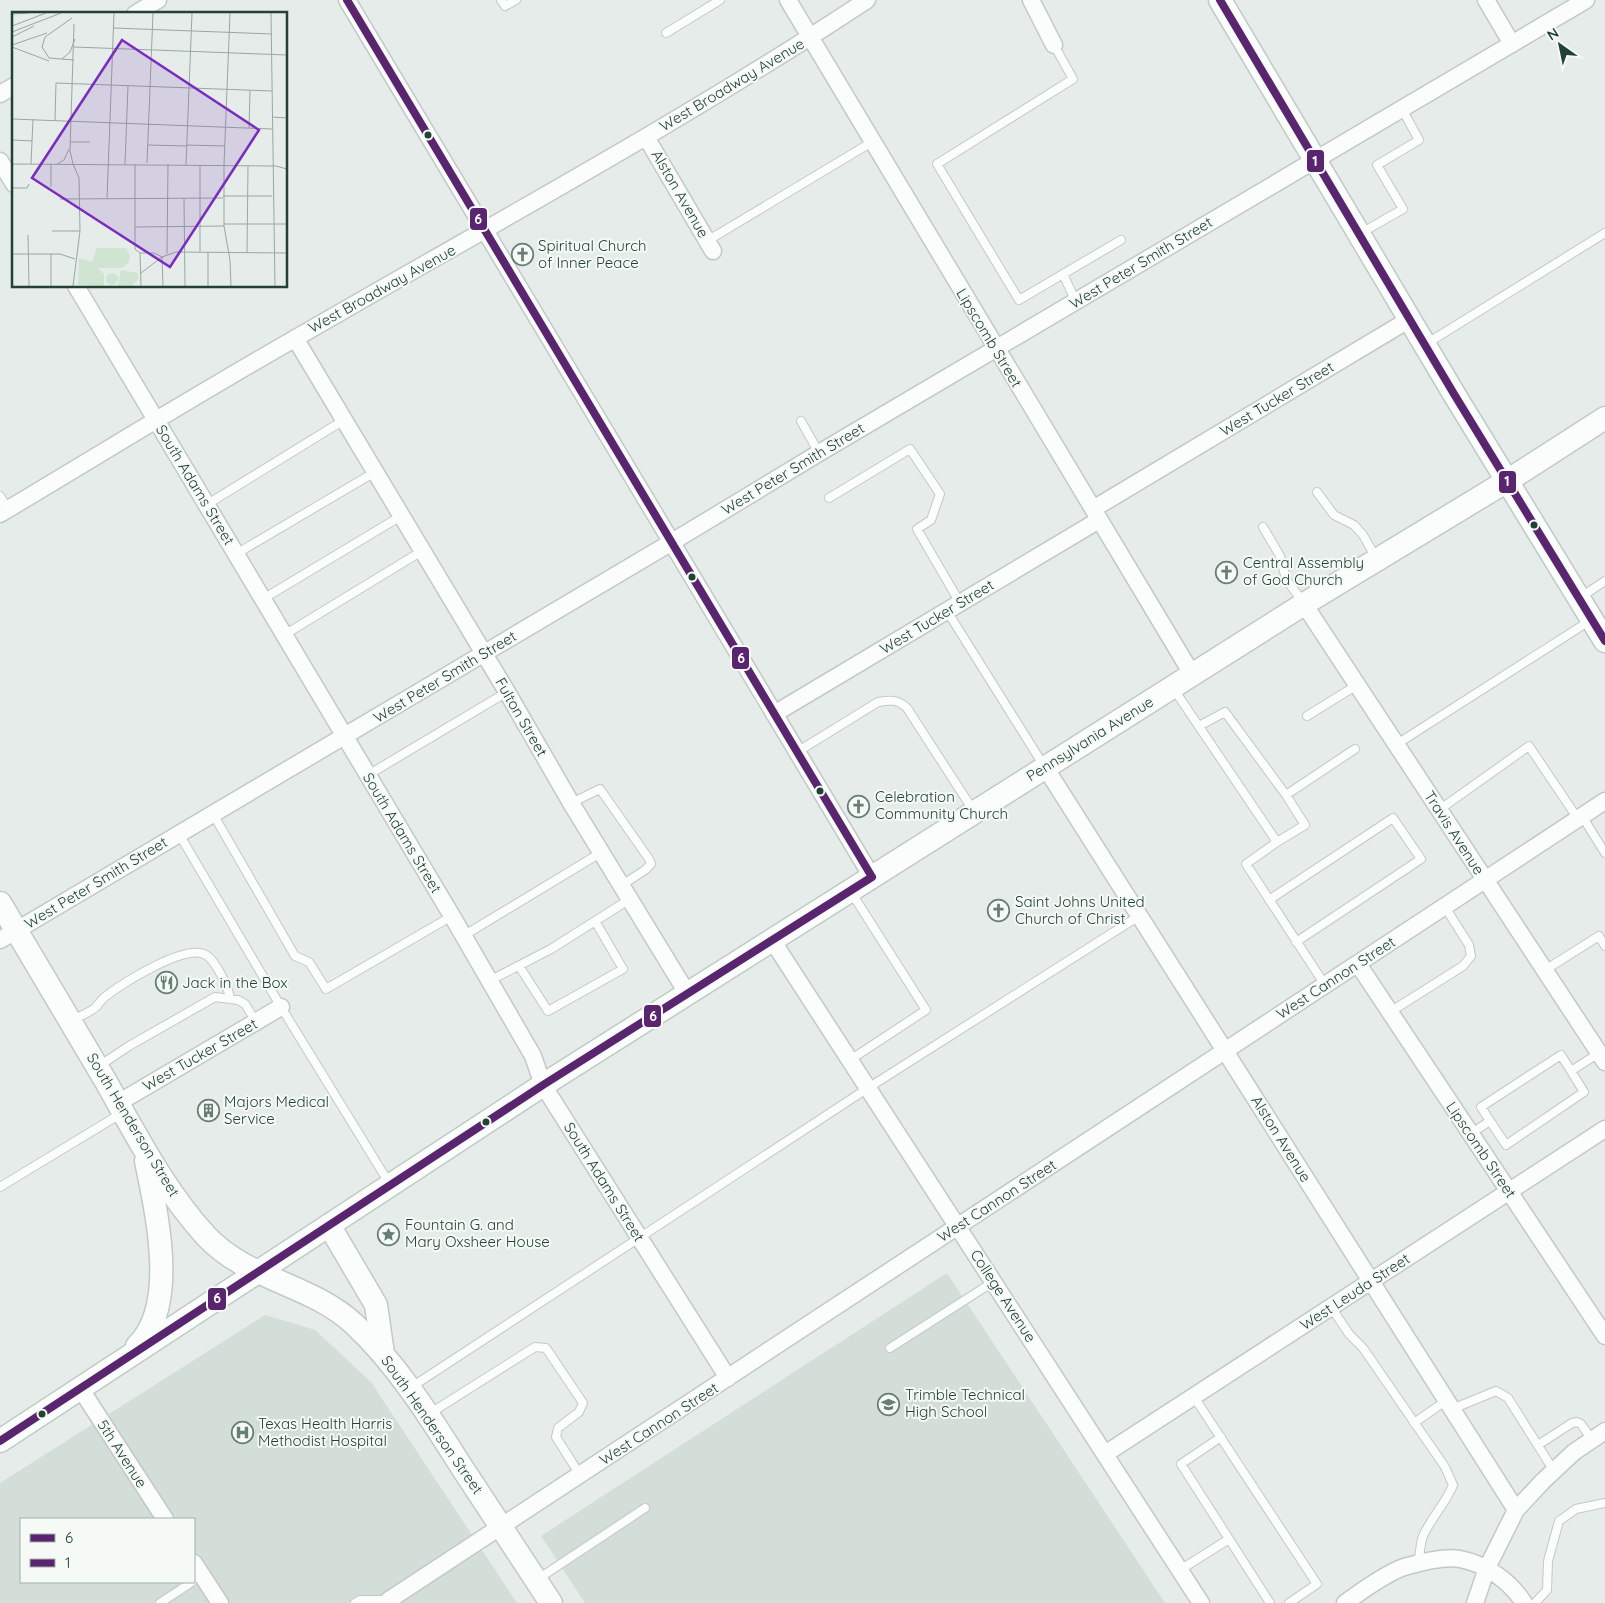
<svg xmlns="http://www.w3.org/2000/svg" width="1605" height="1603" viewBox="0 0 1605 1603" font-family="Quicksand,sans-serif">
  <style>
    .built { fill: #d4ded8; fill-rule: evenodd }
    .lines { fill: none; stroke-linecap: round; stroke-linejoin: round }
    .lane-casing { stroke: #c3c9c6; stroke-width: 10 }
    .street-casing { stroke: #c3c9c6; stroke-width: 19 }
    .secondary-casing { stroke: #c2cac6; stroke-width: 25 }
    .lane { stroke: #fbfcfc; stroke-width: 8 }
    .street { stroke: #fbfcfc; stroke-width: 16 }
    .secondary { stroke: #fbfcfc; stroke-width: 22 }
    .bus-1-casing { stroke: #f6faf7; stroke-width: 11 }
    .bus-2-casing { stroke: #f6faf7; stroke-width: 11 }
    .bus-1 { stroke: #5a256f; stroke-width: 8 }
    .bus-2 { stroke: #5a256f; stroke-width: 8 }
    .bus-dot { fill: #224234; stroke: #f6faf7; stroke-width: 2 }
    .labels { text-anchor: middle; stroke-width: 4; stroke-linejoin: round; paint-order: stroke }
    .street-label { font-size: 15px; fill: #224234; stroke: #f6faf7 }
    .poi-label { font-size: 15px; fill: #224234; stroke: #f6faf7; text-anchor: start }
    .inset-road { fill: none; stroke: #98a8a1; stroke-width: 1 }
    .view { fill: #7b2cbf; fill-opacity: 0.15; stroke: #7b2cbf; stroke-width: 2.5 }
    .inset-edge { fill: none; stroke: #224234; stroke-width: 2.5 }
    .line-badge { stroke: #f6faf7; stroke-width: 2 }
    .badge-label { font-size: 14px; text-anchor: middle; font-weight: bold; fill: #fff }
  </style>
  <rect width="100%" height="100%" fill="#e6ece9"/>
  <path class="built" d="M947,1273L1165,1603H585L541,1536Z
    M265,1315L315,1330L371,1382L517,1603H0V1483ZM21,1519H194V1582H21Z"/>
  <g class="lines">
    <defs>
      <path id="lane" d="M501,0L505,6L516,0
        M666,33L720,0
        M1054,45L1073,79L937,164L1019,300L1121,240
        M1361,233L1403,209L1377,165L1419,140L1402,109
        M707,241L872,142
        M1063,274L1076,302
        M1426,344L1605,233
        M801,421L819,453
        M1317,492L1334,515L1354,525L1363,535L1376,558
        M0,496L8,509
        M829,498L910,449L940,494L931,520L917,529L960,603
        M206,505L344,420
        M1263,527L1280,556L1286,579L1303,602
        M236,554L375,472
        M1581,597L1605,581
        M263,599L401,516
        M947,611L1044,766
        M284,635L422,551
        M1173,688L1277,842L1246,864L1325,985
        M1307,716L1357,685
        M1199,726L1225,712L1286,795L1305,825L1277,842
        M1397,744L1591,620
        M797,752L878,702C890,700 898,699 907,708L973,810
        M368,775L507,692
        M1286,795L1355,749
        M571,803L600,789L649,859L651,864L645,870L622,885
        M1439,810L1529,746L1578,819
        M213,814L295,956L309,962L326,989L452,916
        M1582,816L1605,853
        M179,834L281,1007L389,1183
        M1269,900L1393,818L1421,859L1296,942
        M463,936L602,852
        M519,966L548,1011L623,969L595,921
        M1545,970L1599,936L1605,946
        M489,981L551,949L630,899
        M1390,1012L1463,966L1471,956L1469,945L1445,907
        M72,1020C80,1016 89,1013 96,1007C99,1003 102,999 106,996C123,983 186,943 206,955C216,961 228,987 230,998
        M850,1060L926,1010L851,892
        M99,1066L129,1046L215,997L238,1000L245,1004L256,1022
        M1490,1121L1506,1145L1584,1092L1571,1071
        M1470,1134L1490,1121L1481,1107L1561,1055L1571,1071L1599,1053
        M0,1187L122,1113
        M1331,1307L1349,1334L1363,1348L1445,1467L1453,1485C1446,1503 1431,1518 1423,1536C1420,1544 1420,1555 1418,1564
        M890,1348L993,1282
        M410,1388L868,1088L1139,916
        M1194,1397L1317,1584L1289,1603
        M1452,1409L1496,1391L1508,1398L1554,1471
        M429,1414L535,1347L546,1348L583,1403L579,1412L558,1428L556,1437L580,1475
        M1414,1423L1447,1400
        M1221,1437L1181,1464L1270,1603
        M1538,1445L1572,1423L1577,1422L1581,1424L1592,1440
        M1180,1570L1229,1539
        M538,1579L645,1508
        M160,1603L192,1582
        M355,1603L360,1600H381
        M1535,1603L1547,1590L1548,1561L1559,1521L1576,1509L1605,1503"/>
      <path id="street" d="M347,0L872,877
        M788,0L1192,674
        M1031,0L1054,45
        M1486,0L1512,44
        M135,14L158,0
        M0,94L14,86
        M646,137L713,251
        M0,161L14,184
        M76,286L452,916L533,1056L543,1085L728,1378
        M295,338L507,692L571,803L687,993
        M1093,509L1410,319
        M0,514C99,455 196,395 296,338C487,227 682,122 867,0
        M1304,604L1605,1062
        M774,714L1099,520
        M1045,767L1516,1510
        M0,940L672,542L819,453L1586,0
        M772,940L1201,1603
        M1358,964L1605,1336
        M118,1103L281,1007
        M80,1388L165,1519
        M1105,1454L1605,1129
        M194,1563L220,1603
        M388,1603L389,1600L1605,801
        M1345,1603C1360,1592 1387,1573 1404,1567C1418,1563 1445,1556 1460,1559C1486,1564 1510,1581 1524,1603
        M1475,1603L1487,1568L1516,1510L1542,1482L1574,1452L1605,1431"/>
      <path id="secondary" d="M1220,0L1454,394L1605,641
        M0,903C35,962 70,1020 105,1080C135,1133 164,1190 206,1236C247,1280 311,1284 354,1324C397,1364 430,1417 461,1466C491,1512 521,1557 551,1603
        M329,1225L376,1305L383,1354
        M137,1346C179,1306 156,1211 146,1161
        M0,1441L543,1085L1304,604L1507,481L1605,418"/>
    </defs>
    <use href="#lane" class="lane-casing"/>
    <use href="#street" class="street-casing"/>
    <use href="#secondary" class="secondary-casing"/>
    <use href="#lane" class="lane"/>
    <use href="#street" class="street"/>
    <use href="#secondary" class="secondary"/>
    <defs>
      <path id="bus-1" d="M347,0L872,877
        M0,1441L543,1085L872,877"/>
      <path id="bus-2" d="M1220,0L1454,394L1605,641"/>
    </defs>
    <use href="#bus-1" class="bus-1-casing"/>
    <use href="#bus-2" class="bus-2-casing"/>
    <use href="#bus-1" class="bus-1"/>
    <use href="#bus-2" class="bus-2"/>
  </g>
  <defs>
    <symbol id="church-ring" viewBox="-11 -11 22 22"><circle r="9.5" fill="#f6faf7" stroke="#677e73" stroke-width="1.5"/><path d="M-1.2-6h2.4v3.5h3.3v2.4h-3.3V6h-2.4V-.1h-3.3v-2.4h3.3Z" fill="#677e73"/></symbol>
    <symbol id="restaurant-ring" viewBox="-11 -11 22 22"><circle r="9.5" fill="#f6faf7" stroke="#677e73" stroke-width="1.5"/><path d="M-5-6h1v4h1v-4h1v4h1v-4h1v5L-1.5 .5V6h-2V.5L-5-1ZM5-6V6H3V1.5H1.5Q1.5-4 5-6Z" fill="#677e73"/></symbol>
    <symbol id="building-ring" viewBox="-11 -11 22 22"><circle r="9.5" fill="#f6faf7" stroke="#677e73" stroke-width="1.5"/><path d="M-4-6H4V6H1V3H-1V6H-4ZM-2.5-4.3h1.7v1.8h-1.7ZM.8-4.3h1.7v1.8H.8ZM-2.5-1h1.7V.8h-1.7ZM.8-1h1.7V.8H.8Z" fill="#677e73"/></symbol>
    <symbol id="sight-ring" viewBox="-11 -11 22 22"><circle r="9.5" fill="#f6faf7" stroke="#677e73" stroke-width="1.5"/><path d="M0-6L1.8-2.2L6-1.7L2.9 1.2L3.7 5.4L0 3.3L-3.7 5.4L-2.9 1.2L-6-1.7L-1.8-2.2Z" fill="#677e73"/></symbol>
    <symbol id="school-ring" viewBox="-11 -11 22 22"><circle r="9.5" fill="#f6faf7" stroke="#677e73" stroke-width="1.5"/><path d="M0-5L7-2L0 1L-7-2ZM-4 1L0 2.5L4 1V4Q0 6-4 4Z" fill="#677e73"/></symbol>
    <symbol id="hospital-ring" viewBox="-11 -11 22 22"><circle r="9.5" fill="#f6faf7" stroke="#677e73" stroke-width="1.5"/><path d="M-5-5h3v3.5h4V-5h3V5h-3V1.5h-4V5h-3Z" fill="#677e73"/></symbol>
  </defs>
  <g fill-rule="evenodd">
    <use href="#church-ring" x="510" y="242" width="25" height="25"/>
    <use href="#church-ring" x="1214" y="560" width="25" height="25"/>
    <use href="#church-ring" x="846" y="794" width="25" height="25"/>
    <use href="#church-ring" x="986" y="898" width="25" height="25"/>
    <use href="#restaurant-ring" x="154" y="970" width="25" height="25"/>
    <use href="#building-ring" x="196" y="1098" width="25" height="25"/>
    <use href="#sight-ring" x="376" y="1222" width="25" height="25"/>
    <use href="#school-ring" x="876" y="1392" width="25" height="25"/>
    <use href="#hospital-ring" x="230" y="1420" width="25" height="25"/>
  </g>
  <g class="bus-dot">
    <circle cx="428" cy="135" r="4.5"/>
    <circle cx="1534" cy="525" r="4.5"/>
    <circle cx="692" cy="577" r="4.5"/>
    <circle cx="820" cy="791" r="4.5"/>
    <circle cx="486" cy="1122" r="4.5"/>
    <circle cx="42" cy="1414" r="4.5"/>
  </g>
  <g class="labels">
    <g class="street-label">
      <text transform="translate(732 85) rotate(-31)" y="5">West Broadway Avenue</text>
      <text transform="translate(680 194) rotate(60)" y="5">Alston Avenue</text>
      <text transform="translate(1141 263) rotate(-31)" y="5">West Peter Smith Street</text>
      <text transform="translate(382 289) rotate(-29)" y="5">West Broadway Avenue</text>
      <text transform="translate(989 338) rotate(59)" y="5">Lipscomb Street</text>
      <text transform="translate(1277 399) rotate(-31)" y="5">West Tucker Street</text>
      <text transform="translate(793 469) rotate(-31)" y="5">West Peter Smith Street</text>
      <text transform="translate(195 485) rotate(59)" y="5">South Adams Street</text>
      <text transform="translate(937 617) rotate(-31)" y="5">West Tucker Street</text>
      <text transform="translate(445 677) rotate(-31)" y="5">West Peter Smith Street</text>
      <text transform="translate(521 717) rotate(60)" y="5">Fulton Street</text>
      <text transform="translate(1090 739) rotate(-32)" y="5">Pennsylvania Avenue</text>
      <text transform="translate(402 833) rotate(59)" y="5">South Adams Street</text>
      <text transform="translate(1454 833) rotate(57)" y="5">Travis Avenue</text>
      <text transform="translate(96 883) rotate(-31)" y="5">West Peter Smith Street</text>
      <text transform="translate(1336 978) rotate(-33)" y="5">West Cannon Street</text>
      <text transform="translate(200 1055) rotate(-30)" y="5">West Tucker Street</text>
      <text transform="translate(133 1125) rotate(59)" y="5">South Henderson Street</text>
      <text transform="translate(1281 1139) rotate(58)" y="5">Alston Avenue</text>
      <text transform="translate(1481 1150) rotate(56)" y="5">Lipscomb Street</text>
      <text transform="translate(604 1182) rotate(58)" y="5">South Adams Street</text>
      <text transform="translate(997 1201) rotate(-33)" y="5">West Cannon Street</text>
      <text transform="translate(1355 1292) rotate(-33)" y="5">West Leuda Street</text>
      <text transform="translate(1003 1296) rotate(57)" y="5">College Avenue</text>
      <text transform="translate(659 1424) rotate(-33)" y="5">West Cannon Street</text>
      <text transform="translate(432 1425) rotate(55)" y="5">South Henderson Street</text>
      <text transform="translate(122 1454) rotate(57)" y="5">5th Avenue</text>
    </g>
    <g class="poi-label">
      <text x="538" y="251">Spiritual Church<tspan x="538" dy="17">of Inner Peace</tspan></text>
      <text x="1243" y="568">Central Assembly<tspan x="1243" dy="17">of God Church</tspan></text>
      <text x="875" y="802">Celebration<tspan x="875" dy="17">Community Church</tspan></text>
      <text x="1015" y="907">Saint Johns United<tspan x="1015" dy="17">Church of Christ</tspan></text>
      <text x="182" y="988">Jack in the Box</text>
      <text x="224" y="1107">Majors Medical<tspan x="224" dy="17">Service</tspan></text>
      <text x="405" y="1230">Fountain G. and<tspan x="405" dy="17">Mary Oxsheer House</tspan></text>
      <text x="905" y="1400">Trimble Technical<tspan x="905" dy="17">High School</tspan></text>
      <text x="258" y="1429">Texas Health Harris<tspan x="258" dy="17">Methodist Hospital</tspan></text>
    </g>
  </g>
  <g transform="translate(12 12)">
    <rect width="275" height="275" fill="#e6ece9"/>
    <path d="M85,236H116L114,237L118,243L117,250L110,256H86L92,262V274L66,273L67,246L80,250ZM109,258L126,261V268L119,274H106ZM94 267a6 6 0 1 1 12 0a6 6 0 1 1-12 0Z" fill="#cfe5d2"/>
    <path class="inset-road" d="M259,1L263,274M0,2L17,1M60,6L33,25L30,35L37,46L62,48M0,14L34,1M102,16L260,22M0,20L49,1M0,25L22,14M0,33L35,21M0,35L37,49M62,35L275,43M50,47L58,40L63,27M260,105L275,106M0,107L260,117M43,108L44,71L260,79M237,116L238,78M0,128L20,129M59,130H78M136,133L175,134M175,133L213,134M135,151L141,1M0,152L264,154L275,157M19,152L21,107M39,152V175M45,152L52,148L57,137M61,152L67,166L68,219L61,274M61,152L58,139L62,12M113,152L116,74M123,152V237L128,241L129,274M174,153L180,1M188,153V240M212,153L218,1M212,153V214L218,248L219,274M0,176H15L17,172M211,184H260M48,187L211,186M95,187L102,1M172,187L173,274M212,212H275M123,215L212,214M40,219H68M16,223L17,274M128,241H142L150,245M235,241L236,154M0,242H48L63,247M39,242V274M155,242L156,152M150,245L151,274M129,261L150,245L164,240L275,241M196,274V240"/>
    <path class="view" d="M110,28L247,118L158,255L20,166Z"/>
    <rect width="275" height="275" class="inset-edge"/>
  </g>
  <g class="line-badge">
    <rect x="1306" y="149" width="19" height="24" rx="5" fill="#5a256f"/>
    <rect x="469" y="207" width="19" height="24" rx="5" fill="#5a256f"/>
    <rect x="1498" y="470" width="19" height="24" rx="5" fill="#5a256f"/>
    <rect x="731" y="646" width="19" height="24" rx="5" fill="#5a256f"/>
    <rect x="643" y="1004" width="19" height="24" rx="5" fill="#5a256f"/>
    <rect x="207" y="1287" width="20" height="24" rx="5" fill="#5a256f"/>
  </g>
  <g class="badge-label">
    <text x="1315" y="166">1</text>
    <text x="478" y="224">6</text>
    <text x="1507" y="486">1</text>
    <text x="741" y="663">6</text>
    <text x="653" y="1021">6</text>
    <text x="217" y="1303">6</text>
  </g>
  <rect x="20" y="1518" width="175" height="65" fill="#f6faf7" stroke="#a1b0a9"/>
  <rect x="30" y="1534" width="25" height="8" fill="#5a256f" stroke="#a1b0a9"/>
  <text x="65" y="1543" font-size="15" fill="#224234">6</text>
  <rect x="30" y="1559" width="25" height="8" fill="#5a256f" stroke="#a1b0a9"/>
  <text x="65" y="1568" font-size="15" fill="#224234">1</text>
  <g transform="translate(1560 45) rotate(327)" stroke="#f6faf7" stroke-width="4" paint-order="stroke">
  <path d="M0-4L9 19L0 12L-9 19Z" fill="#224234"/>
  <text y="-8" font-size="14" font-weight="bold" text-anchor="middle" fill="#224234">N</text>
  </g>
</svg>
